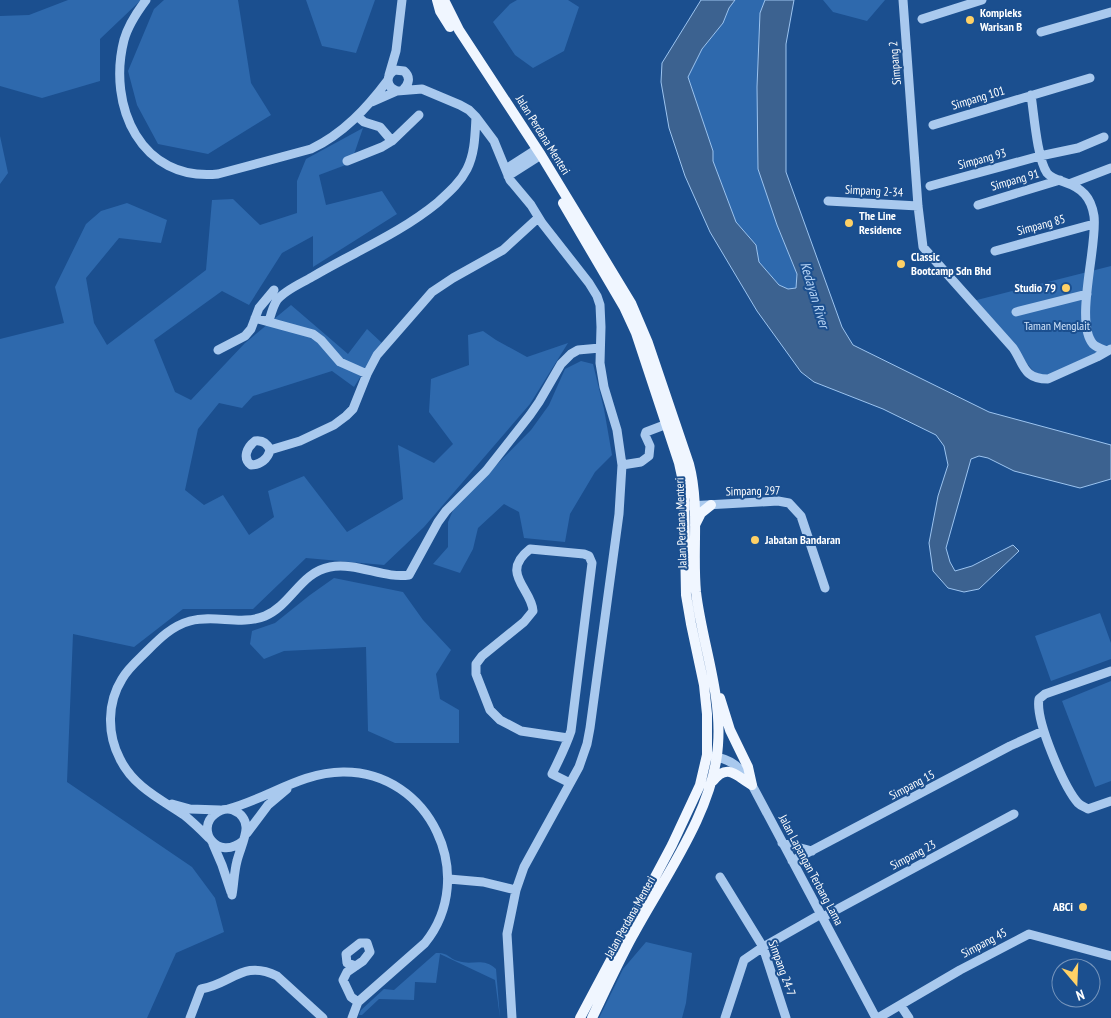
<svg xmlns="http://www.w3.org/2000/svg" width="1111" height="1018" viewBox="0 0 1111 1018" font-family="'PT Sans Narrow',sans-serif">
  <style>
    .green { fill: #2e69ad }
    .water { fill: #3c6290; stroke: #9cc4f0 }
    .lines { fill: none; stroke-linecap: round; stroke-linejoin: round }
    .minor { stroke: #a9c9ee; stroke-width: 9 }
    .major { stroke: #f0f6ff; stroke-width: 10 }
    .poi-dot { fill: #ffd166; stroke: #1b4f8f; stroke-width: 2 }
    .labels { text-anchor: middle; stroke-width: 4; stroke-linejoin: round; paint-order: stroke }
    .poi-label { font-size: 12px; font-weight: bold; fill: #fff; stroke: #1b4f8f; text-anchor: start }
    .street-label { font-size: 12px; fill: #fff; stroke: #1b4f8f }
    .park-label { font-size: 12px; fill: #cfe3fa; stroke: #1b4f8f }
    .water-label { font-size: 14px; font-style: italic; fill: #b5d3f5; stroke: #1b4f8f }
  </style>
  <rect width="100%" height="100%" fill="#1b4f8f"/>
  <path class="green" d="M68,0H141L100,39V81L42,98L0,86V16L29,15Z
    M164,0H238L251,83L271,115L208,154L158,144L137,105L128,71L154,9Z
    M306,0H375L356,53L322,46Z
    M517,0H568L579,7L564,51L533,68L515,55L493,22L510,4Z
    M735,0H765L760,13L757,87L777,225L797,274L796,288L788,289L779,285L759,262L756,245L736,222L713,161V151L688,77L702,49L723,23L729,8Z
    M823,0H885L867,21L833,12Z
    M363,128L351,163L319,175L326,205L382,191L397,214L313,267V236L282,253L249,305L222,291L154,340L175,392L191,400L245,343L291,305L348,354L367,329L382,343L354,387L332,371L253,396L242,408L219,403L198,429L185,490L204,505L223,495L249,535L274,517L268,491L304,476L347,532L403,499L398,445L434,463L453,444L429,412L431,379L469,365L468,335L483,331L496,340L527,357L568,343L530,404L424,527L384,565L306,558L253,609H183L134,647L73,634L67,782L192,867L215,898L224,932L176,953L147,1018H0V339L64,323L55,287L86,224L101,211L127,203L167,220L161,243L119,238L86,278L94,323L107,345L206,270L212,200L233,199L260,225L297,213V181L306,159Z
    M0,136L8,173L0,184Z
    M1111,266V351L1042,381L973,301Z
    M581,361L593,364L604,409L612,455L595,472L570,514L565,542L524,538L519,512L504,504L478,528L473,549L460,573L433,564L448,547V522L454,508L531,430L549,405L565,369Z
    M334,578L403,592L423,620L451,650L436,674L440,699L459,710V743H395L368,731L366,647L284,651L264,659L250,644L252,631L275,623L310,595Z
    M1100,613L1111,643V659L1051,681L1035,636Z
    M1111,681V781L1095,787L1062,701Z
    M646,942L692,953L686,1003L682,1018H599L623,969Z
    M436,953C448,952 448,958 458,961C472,966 483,957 496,969L500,1018L495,980L440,954L436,983L415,982L414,1000L379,999L362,1015H359L361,1010L384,989L394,990Z"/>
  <path class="water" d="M701,0H735L729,8L723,23L702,49L688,77L713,151V161L736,222L756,245L759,262L779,285L788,289L796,288L797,274L777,225L758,169L757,87L760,13L765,0H794L786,44V172L842,327L853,345L989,412L1111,445V479L1080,488L1014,471L988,458L979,456L971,459L946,548L950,562L955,571L972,566L1013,545L1019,551L979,589L964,592L948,588L933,571L929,543L938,496L948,465L944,446L936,435L883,409L814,382L801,372L757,311L710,232L685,176L669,128L661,82L662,63Z"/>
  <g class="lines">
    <path class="minor" d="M146,0C137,12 128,25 124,40C107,106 141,182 218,174L311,149C343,134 367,108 388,80
      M903,0L918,206L923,247L1013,348C1024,364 1023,379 1048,379L1097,357L1111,349
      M922,19L982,0
      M1041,32L1111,12
      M389,75L396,51L402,0
      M403,90C409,84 411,77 404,71L395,70C385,76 386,87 397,91L422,89L460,105L469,110L476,117L494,141L510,180L531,205L542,223L589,283L597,296L600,305L601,327L600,363L604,387L617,430L622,465L619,514L590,728L587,744L579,767L524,867L516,890L507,934L512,1018
      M1031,95C1034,114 1037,158 1047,173C1051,178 1058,180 1064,182C1082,188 1091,197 1094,216C1098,245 1074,322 1093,344C1097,348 1102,349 1107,351
      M372,102L397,91
      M357,116L364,122L380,127L392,141
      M933,125L1090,78
      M347,161L382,147L392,141L419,115
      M506,169L537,149
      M508,176L541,155
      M1069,184L1111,168
      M930,186L1040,156L1078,148L1104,137
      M828,201L918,206
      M978,205L1060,180
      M995,251L1094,224
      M1016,312L1087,294
      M255,318L313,334L321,340L340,362L367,374
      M269,321C271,314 273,306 277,300C285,290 302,283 312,277C354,252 399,234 437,203C448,193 460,183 467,169C475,153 475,135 476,117
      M218,350L245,336L251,329L259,308L274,290
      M255,441C262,440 267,443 270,450C268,459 260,465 251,465C242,458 247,447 255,441Z
      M270,450L300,441L334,425L346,416L353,409L367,374L377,355L432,292L453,278L503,250L538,218
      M622,465L641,462L649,456L650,446L645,435L646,432L667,424
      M688,506L778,501L789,503L801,516L825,588
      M1111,671L1045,694L1039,699C1035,720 1064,787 1078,803C1081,806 1085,807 1088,809L1111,801
      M568,738L521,731L500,720L490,710L476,674V664L482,656L524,622L533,611C532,589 499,573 530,549L584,554L589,556L592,563L571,731C566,746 559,760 552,774L570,783
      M711,756C732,759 740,767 752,785L876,1018
      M172,804L190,809L220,810
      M228,809C267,799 301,772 343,772C430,771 479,876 425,943L358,1002L352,1018
      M247,833L268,805L287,789
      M209,838C201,830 193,822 184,815C160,799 133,786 120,759C107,734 107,703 122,679C128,668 138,660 147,651C160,638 172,626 190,621C215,614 241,626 265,616C291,605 301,572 330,567C356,562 385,579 409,575L438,522L446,511L486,471L530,415L539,402L561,364L571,354L578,350L600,348
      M782,843L812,851
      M213,844L222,865L231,892
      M792,861L1010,746L1043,731
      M720,877L763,947L786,1018
      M449,879L483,882L516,890
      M232,895C234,884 234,872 237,861C239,852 247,835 246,827C246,820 241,813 233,810C227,808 220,810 215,814C195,829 217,862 243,841
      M823,917L1014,814
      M356,966L347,963L346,954L360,943H367L370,952L363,961L347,972L343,980L351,997L358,1002
      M901,1006L909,1018
      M190,1018L201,989C232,984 243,959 277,976L323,1018
      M725,1018L744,960L763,947L821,914
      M878,1018L960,970L1029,934L1111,956"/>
    <path class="major" d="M437,0L440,11L450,27
      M444,0L459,30L541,155L631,303L648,343L689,464C700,505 692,550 696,592C702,643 722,693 718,745C714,811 663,879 632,937C618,963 605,991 592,1018
      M563,203L624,307L636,333L679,463L684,486L686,595L691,624L704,685L707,714V755L700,785L672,845L580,1018
      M695,525L701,513L711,505
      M720,698L730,730L748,767L752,785
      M713,781C728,762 737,777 752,785"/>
  </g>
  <g class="poi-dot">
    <circle cx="970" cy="20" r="5"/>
    <circle cx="849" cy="223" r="5"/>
    <circle cx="901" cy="264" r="5"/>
    <circle cx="1066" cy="288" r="5"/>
    <circle cx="755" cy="540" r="5"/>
    <circle cx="1083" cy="907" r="5"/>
  </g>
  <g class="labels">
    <g class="poi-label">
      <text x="980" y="17">Kompleks<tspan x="980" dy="14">Warisan B</tspan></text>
      <text x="859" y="220">The Line<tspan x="859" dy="14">Residence</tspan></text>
      <text x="911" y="261">Classic<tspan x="911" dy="14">Bootcamp Sdn Bhd</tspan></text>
      <text x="1056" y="292" text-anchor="end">Studio 79</text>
      <text x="765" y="544">Jabatan Bandaran</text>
      <text x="1073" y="911" text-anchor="end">ABCi</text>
    </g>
    <g class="street-label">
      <text transform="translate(895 63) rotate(-95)" y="4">Simpang 2</text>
      <text transform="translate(978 98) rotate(-17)" y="4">Simpang 101</text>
      <text transform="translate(543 135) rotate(58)" y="4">Jalan Perdana Menteri</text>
      <text transform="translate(982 159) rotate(-15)" y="4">Simpang 93</text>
      <text transform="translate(1015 180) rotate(-16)" y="4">Simpang 91</text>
      <text transform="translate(874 191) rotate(3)" y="4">Simpang 2-34</text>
      <text transform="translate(1041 225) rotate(-15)" y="4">Simpang 85</text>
      <text transform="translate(753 491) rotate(-1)" y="4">Simpang 297</text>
      <text transform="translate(681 523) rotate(-92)" y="4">Jalan Perdana Menteri</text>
      <text transform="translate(912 785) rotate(-28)" y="4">Simpang 15</text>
      <text transform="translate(913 855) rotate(-28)" y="4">Simpang 23</text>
      <text transform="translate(811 870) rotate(62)" y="4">Jalan Lapangan Terbang Lama</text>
      <text transform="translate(630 917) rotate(-61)" y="4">Jalan Perdana Menteri</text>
      <text transform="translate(984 943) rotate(-28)" y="4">Simpang 45</text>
      <text transform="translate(782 968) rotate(70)" y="4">Simpang 24-7</text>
    </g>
    <g class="park-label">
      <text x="1057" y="330">Taman Menglait</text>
    </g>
    <g class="water-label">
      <text transform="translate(815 295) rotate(73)" y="5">Kedayan River</text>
    </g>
  </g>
  <g transform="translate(1076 983) rotate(161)"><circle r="24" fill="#1b4f8f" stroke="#7695bc"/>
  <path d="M0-4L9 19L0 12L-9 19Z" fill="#ffd166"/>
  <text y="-8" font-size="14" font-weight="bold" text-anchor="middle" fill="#ffffff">N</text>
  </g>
</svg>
